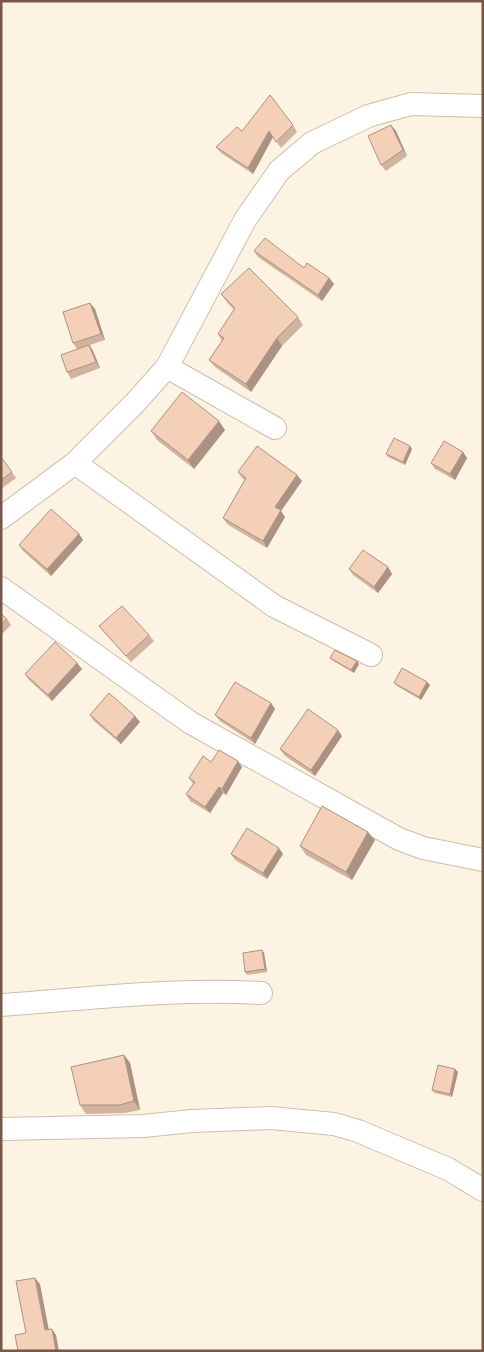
<svg xmlns="http://www.w3.org/2000/svg" width="484" height="1352" viewBox="0 0 484 1352" font-family="'Alegreya Sans',sans-serif">
  <style>
    .lines { fill: none; stroke-linecap: round; stroke-linejoin: round }
    .street-casing { stroke: #d1bcac; stroke-width: 24 }
    .street { stroke: #fff; stroke-width: 22 }
    .wall { fill: #d2b39f }
    .shaded-wall { fill: #ab9282 }
    .building { fill: #f4d0b9; stroke: #ab9282 }
  </style>
  <rect width="100%" height="100%" fill="#fdf3e3"/>
  <g class="lines">
    <defs>
      <path id="street" d="M167,367L275,428
        M75,463L274,606L371,655
        M1,518L75,463L134,404L167,367L245,220L279,171L312,143L368,116L411,104L483,106
        M1,588L191,723L399,839L423,848L483,860
        M1,1005C88,999 174,988 261,993
        M1,1129L143,1126L192,1121L271,1118L334,1124L358,1131L448,1169L483,1190"/>
    </defs>
    <use href="#street" class="street-casing"/>
    <use href="#street" class="street"/>
  </g>
  <path class="wall" d="M293,125L297,132L281,148L273,137L253,174L221,153L216,147L242,131Z
    M396,131L407,156L386,171L381,165Z
    M254,251L304,268L329,278L334,284L322,301L258,257Z
    M221,294L298,317L303,325L282,346L251,392L215,367L209,360L222,341L218,334L234,310L226,301Z
    M90,303L95,309L105,340L90,345L93,351L100,368L71,379L67,372L77,349L73,343Z
    M225,430L194,469L157,440L151,431Z
    M410,446L412,449L405,465L388,457L386,454Z
    M463,452L467,458L455,480L435,469L431,463Z
    M1,457L16,478L1,489Z
    M238,472L302,481L281,511L285,517L267,548L227,524L223,518L245,480L242,478Z
    M79,534L83,540L51,576L23,551L19,545Z
    M388,567L392,574L378,593L353,575L349,569Z
    M1,614L7,619L11,625L1,635Z
    M99,626L149,635L154,641L131,662L104,632Z
    M330,658L359,664L354,673L333,661Z
    M77,663L82,669L52,701L29,680L25,674Z
    M427,682L430,685L421,700L397,686L394,683Z
    M271,703L275,709L255,744L220,721L215,715Z
    M90,715L135,716L140,722L121,744L94,721Z
    M342,736L315,776L285,756L280,749Z
    M211,762L242,767L226,795L223,793L210,813L190,801L186,794L193,784L189,778Z
    M375,840L352,880L306,855L300,846Z
    M231,854H283L267,879L235,860Z
    M262,950L264,953L267,972L247,975L245,972Z
    M124,1055L130,1063L140,1110L125,1113L86,1114L80,1105Z
    M455,1069L458,1072L452,1097L435,1093L432,1090Z"/>
  <path class="shaded-wall" d="M391,125L396,131L407,156L403,150Z
    M269,131L273,137L253,174L248,168Z
    M329,278L334,284L322,301L318,295Z
    M90,303L95,309L105,340L101,334Z
    M277,338L282,346L251,392L246,384Z
    M89,345L93,351L100,368L96,362Z
    M219,421L225,430L194,469L188,460Z
    M410,446L412,449L405,465L403,462Z
    M463,452L467,458L455,480L450,474Z
    M297,475L302,481L281,511L285,517L267,548L263,541L275,507Z
    M79,534L83,540L51,576L47,569Z
    M388,567L392,574L378,593L374,587Z
    M357,661L359,664L354,673L351,670Z
    M77,663L82,669L52,701L48,695Z
    M427,682L430,685L421,700L419,697Z
    M271,703L275,709L255,744L251,738Z
    M135,716L140,722L121,744L116,738Z
    M338,730L342,736L315,776L311,770Z
    M238,761L242,767L226,795L222,789Z
    M219,787L223,793L210,813L205,807Z
    M368,832L375,840L352,880L346,872Z
    M279,848L283,854L267,879L263,873Z
    M262,950L264,953L267,972L265,969Z
    M124,1055L130,1063L140,1110L134,1101Z
    M455,1069L458,1072L452,1097L450,1094Z
    M35,1278L40,1284L50,1336L45,1330Z
    M52,1329L56,1335L59,1351H56Z"/>
  <path class="building" d="M270,95L293,125L276,142L269,131L248,168L216,147L237,127L242,131Z
    M391,125L403,150L381,165L368,136Z
    M265,238L304,268L307,263L329,278L318,295L254,251Z
    M249,268L298,317L277,338L246,384L209,360L224,338L218,334L235,308L221,294Z
    M90,303L101,334L73,343L63,312Z
    M89,345L96,362L67,372L61,355Z
    M182,392L219,421L188,460L151,431Z
    M394,438L410,446L403,462L386,454Z
    M444,441L463,452L450,474L431,463Z
    M257,446L297,475L275,507L281,510L263,541L223,518L246,478L238,472Z
    M1,457L12,472L1,480Z
    M51,509L79,534L47,569L19,545Z
    M363,550L388,567L374,587L349,569Z
    M122,606L149,635L126,656L99,626Z
    M1,614L7,619L1,624Z
    M55,642L77,663L48,695L25,674Z
    M335,650L357,661L351,670L330,658Z
    M402,668L427,682L419,697L394,683Z
    M235,682L271,703L251,738L215,715Z
    M109,693L135,716L116,738L90,715Z
    M308,709L338,730L311,770L280,749Z
    M219,750L238,761L222,789L219,787L205,807L186,794L195,782L189,778L203,756L211,762Z
    M322,806L368,832L346,872L300,846Z
    M247,828L279,848L263,873L231,854Z
    M262,950L265,969L245,972L243,953Z
    M124,1055L134,1101L119,1105H80L71,1067Z
    M438,1065L455,1069L450,1094L432,1090Z
    M35,1278L45,1330L52,1329L56,1351H18L15,1335L26,1333L16,1281Z"/>
  <rect width="484" height="1352" fill="none" stroke="#775848" stroke-width="5"/>
</svg>
